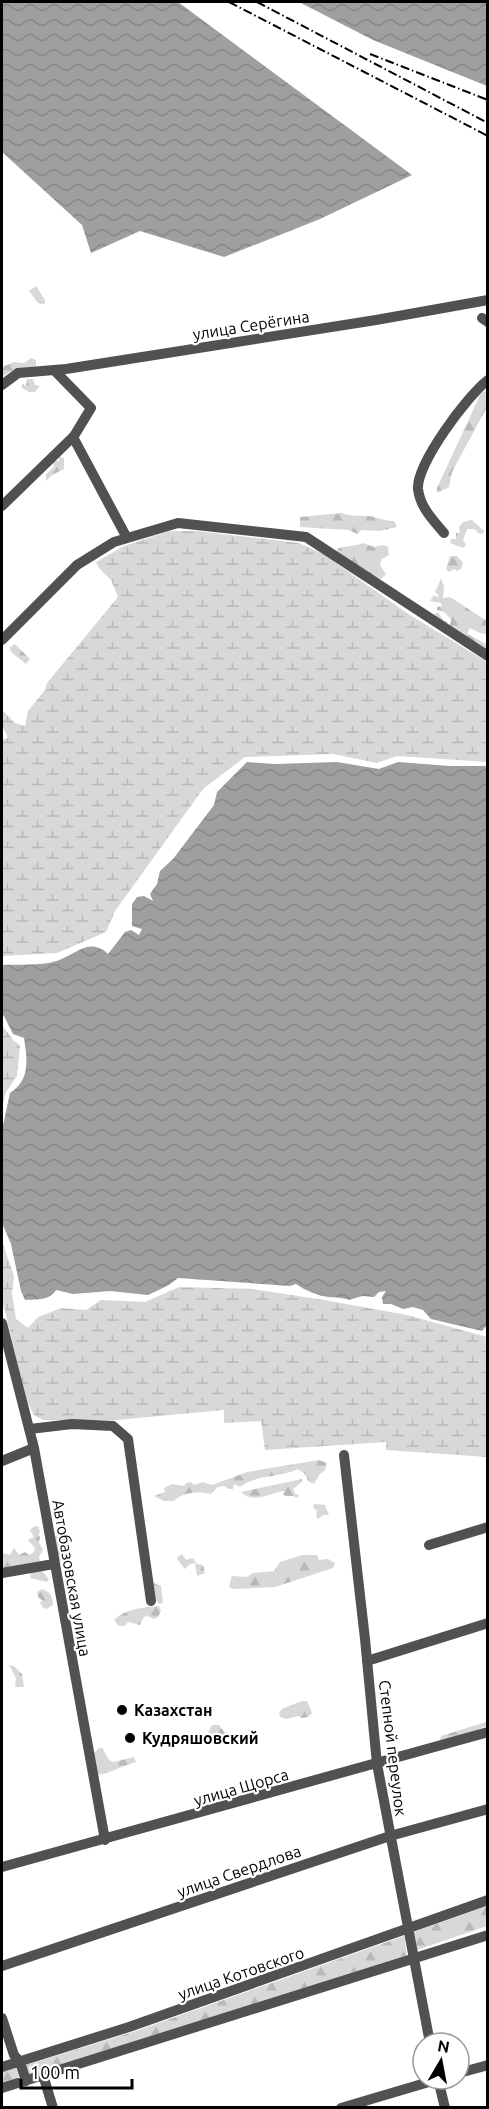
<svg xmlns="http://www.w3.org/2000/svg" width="489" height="2109" viewBox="0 0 489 2109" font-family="Ubuntu,sans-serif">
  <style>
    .forest { fill: url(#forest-firs) }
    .wetland { fill: url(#wetland-marsh) }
    .water { fill: url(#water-waves) }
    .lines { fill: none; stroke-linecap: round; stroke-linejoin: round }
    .minor { stroke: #515151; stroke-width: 10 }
    .rail { stroke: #000; stroke-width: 2; stroke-dasharray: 9 3 1.5 3; stroke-linecap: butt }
    .poi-dot { fill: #000; stroke: #fff; stroke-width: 2 }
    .labels { text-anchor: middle; stroke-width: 4.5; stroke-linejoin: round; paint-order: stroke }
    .street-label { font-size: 16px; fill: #000; stroke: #fff }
    .poi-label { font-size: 16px; font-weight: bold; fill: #000; stroke: #fff; text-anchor: start }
  </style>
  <defs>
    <pattern id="forest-firs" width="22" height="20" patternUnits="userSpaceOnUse" patternTransform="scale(1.5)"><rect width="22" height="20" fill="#d8d8d8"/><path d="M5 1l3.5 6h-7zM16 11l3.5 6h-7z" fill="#b8b8b8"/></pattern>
    <pattern id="wetland-marsh" width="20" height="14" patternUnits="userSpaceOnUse" patternTransform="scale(1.5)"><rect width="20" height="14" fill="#d8d8d8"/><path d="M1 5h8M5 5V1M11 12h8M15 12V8" fill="none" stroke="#b8b8b8"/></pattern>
    <pattern id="water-waves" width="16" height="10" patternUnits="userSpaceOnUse" patternTransform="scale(1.5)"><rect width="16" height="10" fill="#9f9f9f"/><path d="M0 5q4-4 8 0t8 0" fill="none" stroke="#878787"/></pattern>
  </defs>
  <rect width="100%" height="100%" fill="#fff"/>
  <path class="forest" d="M36,286L45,300V304L38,303L29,291Z
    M31,358L36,360V366L10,372L2,377V367L14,362L24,363Z
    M27,379H33L35,385L40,386L35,392H29L22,388V384L26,386Z
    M487,390V407L452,472L449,487L437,493V488L481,393Z
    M59,457L64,458V469L52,475L46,481V474L54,467L52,460L59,461Z
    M342,513C353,517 358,515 368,516C378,517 383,521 394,521L397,527L380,531L362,530L357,534L349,530L300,527V517Z
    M472,520L484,531L483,533L480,534L474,529H467L463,540L466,545L463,548L450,543L451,539H456V533H460L459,527L463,522Z
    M363,543L374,547L383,545L388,547L389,555L382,559L380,565L386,574L381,579C367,575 342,563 337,549C346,545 354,547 363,543Z
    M450,556H457L463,563L461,569L457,571L454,569L449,572L446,569Z
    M441,579L444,586L443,598L450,597L487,621L486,634L480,633L470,628L467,634L486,644L487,653L431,616L438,612L444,621H447V625H450L451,619L444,612L437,610V607L442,606L441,603L430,601L434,595L437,597L439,596L435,592Z
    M15,644L30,659L26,664L11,652L10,647Z
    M319,1460L327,1463L325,1470L320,1474L314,1484L308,1481L306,1475L298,1469C279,1478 257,1474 240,1487L234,1484L233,1489H229L224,1486L218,1487L211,1494C199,1491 182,1492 174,1501H164L154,1496L165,1492L164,1488L172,1484L184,1486L186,1483L191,1482L194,1485L203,1482L212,1485L247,1472Z
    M302,1479V1482L293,1489L295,1494L299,1495L297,1498L293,1496H285L283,1494L285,1491C271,1492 254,1505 241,1492Z
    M314,1504L325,1505L329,1515H323L318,1519L316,1516L317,1511L313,1507Z
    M38,1526L40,1532L38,1535L40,1537L39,1543L43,1550L39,1557L40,1563L2,1569V1553L10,1555L14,1548L19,1555L25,1552L29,1555L34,1552L35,1548L28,1540L34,1537L30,1530L33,1527Z
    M63,1533L68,1537L67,1542L61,1545L60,1553L65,1552L69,1555V1561H61L56,1558L53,1537Z
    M182,1554L186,1560L193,1558L197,1564L203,1565L205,1573L197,1576L195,1563L190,1564L185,1569L177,1559L178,1557Z
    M302,1555H317L319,1560L328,1559L335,1563L333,1568L275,1587L232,1589L229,1586L232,1576L247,1577L253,1573L274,1571L280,1562Z
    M42,1571L49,1579L47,1582L30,1578L31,1573Z
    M153,1583L161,1586L163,1603L159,1604L155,1599Z
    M42,1589C51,1592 53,1597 53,1605L47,1609L42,1607L40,1602L43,1601L38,1597L37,1592Z
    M159,1606L161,1611L158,1617L154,1619L147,1616L144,1617L140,1625L128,1622L125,1626H119L114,1620C125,1609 144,1607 159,1606Z
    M9,1665L14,1666L22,1674L24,1687H15L16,1678Z
    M302,1701H307L312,1713L308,1717L301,1718L299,1716L286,1719L280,1717L279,1713L282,1709Z
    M486,1722L487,1726L484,1727L442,1743L440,1740L441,1736Z
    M212,1725H219L225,1733L220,1739L210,1741L207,1744L201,1745L194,1743L196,1737L208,1733Z
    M99,1748H102L109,1760L113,1762L134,1757L136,1762C122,1766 111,1773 97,1775L94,1753Z
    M487,1906V1926L417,1950L414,1932Z
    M404,1936L407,1955L28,2075L26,2065L136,2031Z
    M16,2068L19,2077L2,2083V2072Z"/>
  <path class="wetland" d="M170,531H196L299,543L323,554L410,615L487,662V762L397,756L377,763L333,754L245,757L203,789L115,911L106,932L57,953L2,956V740L8,738L2,725V710L15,723L25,726L28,711L45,690L47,683L118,597L111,580L99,568L96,562L124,546Z
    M2,1025L14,1041L20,1045L17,1076L6,1092L2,1107Z
    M2,1241L14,1276L12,1293L16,1319L28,1328L38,1317L61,1308L86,1310L101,1300L145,1302L179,1287L253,1289L324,1300L407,1315L487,1337V1457L386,1450V1442L265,1450L261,1421L224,1423V1410L116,1420H43L34,1415L27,1401L2,1299Z"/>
  <path class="water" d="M2,2H178L412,175L320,219L224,257L140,231L91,253L82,225L2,152Z
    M299,2H487V86L373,40Z
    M247,762L274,764L337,762L379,769L398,762L450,766H487L488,1324L482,1331L431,1319L423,1310L413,1307L403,1309L391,1304H383L382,1297L386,1291L379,1292L374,1297L362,1296L349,1300C342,1297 337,1298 329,1297C319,1296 304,1290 296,1284L290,1286L178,1278L169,1285L148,1295L110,1291L73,1294L56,1290C49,1301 37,1299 25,1300L21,1291L11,1244L2,1223V1176L3,1173L2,1130L10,1093C31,1080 27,1058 24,1038L13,1034L4,1016L2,1014V965C18,964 37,966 53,962C73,958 88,935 108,954L125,932L131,930L139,935L142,929L132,926V904L137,897L144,896L153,901L150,894L157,884L160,871L173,859L214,805L217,792Z"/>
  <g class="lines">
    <path class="minor" d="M482,318L488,322
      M2,385L18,373L66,369L376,320L488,300
      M73,437L127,538
      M2,506L74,436L91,408L54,370
      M444,533C433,520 420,507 418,489C416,464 468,395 488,380
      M2,640L77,565L114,542L178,523L306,537L488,656
      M2,1323L34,1448L105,1840
      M30,1429L72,1424L113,1426L128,1439L151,1601
      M344,1455L365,1639L377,1764L430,2043
      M2,1461L34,1448
      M429,1545L488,1527
      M2,1573L54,1564
      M367,1661L488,1623
      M2,1867L488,1732
      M2,1966L390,1836L488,1809
      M2,2018L14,2055L20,2062L26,2081
      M2,2067L129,2027L488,1900
      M459,2073L488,2065
      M43,2075L53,2108
      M438,2079L445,2108
      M2,2088L488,1935
      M341,2108L439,2079"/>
    <path class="rail" d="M229,2L488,136
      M257,2L488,123
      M370,54L488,100"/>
  </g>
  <g class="poi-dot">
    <circle cx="122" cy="1710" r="6"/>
    <circle cx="130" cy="1738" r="6"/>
  </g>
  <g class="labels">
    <g class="street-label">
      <text transform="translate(251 325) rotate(-9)" y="6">улица Серёгина</text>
      <text transform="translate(72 1578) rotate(80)" y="6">Автобазовская улица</text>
      <text transform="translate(393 1748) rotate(83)" y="6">Степной переулок</text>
      <text transform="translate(241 1787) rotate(-16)" y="6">улица Щорса</text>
      <text transform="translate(239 1871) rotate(-19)" y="6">улица Свердлова</text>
      <text transform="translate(241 1973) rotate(-19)" y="6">улица Котовского</text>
    </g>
    <g class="poi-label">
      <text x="134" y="1716">Казахстан</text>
      <text x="142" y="1744">Кудряшовский</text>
    </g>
  </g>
  <rect width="489" height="2109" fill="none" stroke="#000000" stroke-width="6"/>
  <g transform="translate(441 2061) rotate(10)"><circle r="28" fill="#ffffff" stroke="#999999" stroke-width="1.5"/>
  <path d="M0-4.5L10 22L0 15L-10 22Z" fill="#000000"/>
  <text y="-9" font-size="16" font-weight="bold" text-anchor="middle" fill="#000000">N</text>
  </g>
  <path d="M21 2079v9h111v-9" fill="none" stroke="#000000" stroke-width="3"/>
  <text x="30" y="2079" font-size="18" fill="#000000" stroke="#ffffff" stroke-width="4.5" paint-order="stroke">100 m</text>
</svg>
